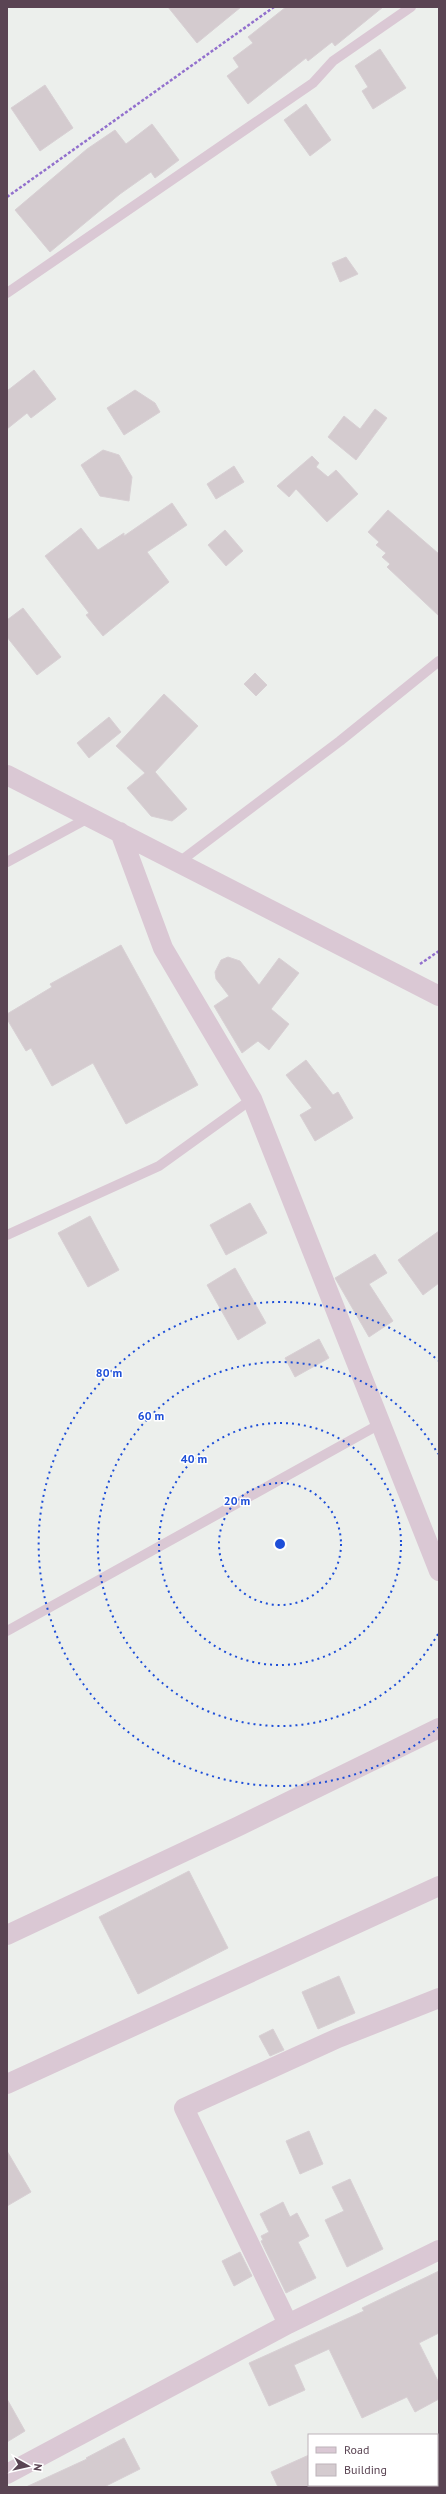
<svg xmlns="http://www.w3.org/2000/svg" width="446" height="2494" viewBox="0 0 446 2494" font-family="'PT Sans',sans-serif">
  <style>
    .building { fill: #d4cbcf; stroke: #d8d0d4 }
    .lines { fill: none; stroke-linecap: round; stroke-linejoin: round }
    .path { stroke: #9270cd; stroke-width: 2.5; stroke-dasharray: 3 2; stroke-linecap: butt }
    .lane { stroke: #dac8d4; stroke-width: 10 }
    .street { stroke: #dac8d4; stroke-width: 20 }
    .ring { fill: none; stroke: #1d4ed8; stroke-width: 2; stroke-dasharray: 2 4 }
    .centre { fill: #1d4ed8; stroke: #fff; stroke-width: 2 }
    .ring-label { font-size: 12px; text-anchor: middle; font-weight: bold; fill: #1d4ed8; stroke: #fff; stroke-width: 3; stroke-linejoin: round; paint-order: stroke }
  </style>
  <rect width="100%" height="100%" fill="#ecefec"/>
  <path class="building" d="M168,7H241L197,43Z
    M286,7H383L335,46L332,42L308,61L306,58L248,104L227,76L239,67L233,58L253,43L248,37Z
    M380,49L406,88L373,109L362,91L368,87L355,66Z
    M45,85L73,128L40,151L11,108Z
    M306,104L331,140L310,156L284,120Z
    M152,124L179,160L155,178L151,172L120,194L50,252L15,210L87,149L115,130L126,144Z
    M346,257L358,274L340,282L332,263Z
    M34,370L56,399L31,418L27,413L7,429V391Z
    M135,390L155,403L160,412L124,435L107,408Z
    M375,409L387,418L356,460L328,437L344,416L360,429Z
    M103,450L119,455L132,477L129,501L100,496L81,465Z
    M312,456L319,463L316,467L328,477L336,470L358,494L327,522L296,489L289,497L277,486Z
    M234,466L244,482L216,499L207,484Z
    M172,503L187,525L147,552L169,582L103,636L86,615L89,613L45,556L81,528L98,550L124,533V536Z
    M388,510L439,554V616L387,567L390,564L382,557L386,553L376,545L379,542L368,532Z
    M225,530L243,551L226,566L208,545Z
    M23,608L61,657L37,675L7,637V620Z
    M255,673L267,685L256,696L244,684Z
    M164,694L198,726L155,772L187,809L172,821L151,816L127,788L145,773L116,746Z
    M109,717L121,732L89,758L77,743Z
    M121,945L198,1085L126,1124L93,1063L52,1086L31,1048L26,1051L7,1019V1014L52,987L50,984Z
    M228,957L240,961L259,985L279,958L299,973L271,1009L289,1024L269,1050L258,1041L242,1053L214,1006L229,996L216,979L215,972L221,960Z
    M306,1060L333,1095L338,1092L353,1118L315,1141L300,1115L312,1108L286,1075Z
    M250,1203L267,1233L226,1255L210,1225Z
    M90,1216L119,1270L88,1287L58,1233Z
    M439,1231V1283L423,1295L398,1260Z
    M375,1254L387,1273L369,1284L393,1321L369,1337L335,1278Z
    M235,1268L266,1323L238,1340L207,1285Z
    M319,1339L329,1358L295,1377L285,1358Z
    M189,1871L228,1948L138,1994L99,1917Z
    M339,1976L355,2013L318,2029L302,1992Z
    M273,2029L284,2050L270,2056L259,2036Z
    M309,2131L323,2164L300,2174L286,2141Z
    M7,2151L31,2192L7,2206Z
    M350,2179L383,2249L347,2267L325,2220L344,2211L332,2187Z
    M283,2202L290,2217L297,2213L309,2236L298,2242L316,2278L286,2293L261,2241L263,2240L261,2236L269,2232L260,2214Z
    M240,2252L252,2276L234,2286L222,2261Z
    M439,2271V2333L419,2343L439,2383V2399L415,2412L407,2397L362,2418L329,2349L294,2365L305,2390L269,2406L249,2363L364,2311L362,2308Z
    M7,2399L25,2431L7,2442Z
    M124,2438L140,2469L104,2487H26L87,2459L86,2458Z
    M309,2455V2487H278L271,2472Z"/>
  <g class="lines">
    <path class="path" d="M7,197L274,7
      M420,964L439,951"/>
    <path class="lane" d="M7,293L313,83L333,61L411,7
      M7,862L90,817
      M178,863L340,741L439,661
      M7,1235L159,1166L252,1099
      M7,1631L380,1424"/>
    <path class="street" d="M7,775L439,996
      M120,832L163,948L252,1099L439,1571
      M7,1935L239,1826L439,1728
      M7,2084L439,1886
      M288,2324L184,2108L338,2038L439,1998
      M7,2474L288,2324L439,2250"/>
  </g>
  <g class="ring">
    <circle cx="280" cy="1544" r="61"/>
    <circle cx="280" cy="1544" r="121"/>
    <path d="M438 1634A182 182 0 1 1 438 1454"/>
    <path d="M439 1727A242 242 0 1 1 439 1361"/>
  </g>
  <circle cx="280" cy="1544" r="6" class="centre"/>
  <g class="ring-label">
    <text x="109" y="1377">80 m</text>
    <text x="151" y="1420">60 m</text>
    <text x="194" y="1463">40 m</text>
    <text x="237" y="1505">20 m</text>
  </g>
  <rect width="446" height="2494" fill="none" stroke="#5a4453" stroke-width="16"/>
  <rect x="308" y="2434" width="130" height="52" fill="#ffffff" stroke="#bdb4ba"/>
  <rect x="316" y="2447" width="20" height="6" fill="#dac8d4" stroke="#bdb4ba"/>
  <text x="344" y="2454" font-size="12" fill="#5a4453">Road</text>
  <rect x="316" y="2464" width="20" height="12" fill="#d4cbcf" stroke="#bdb4ba"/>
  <text x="344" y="2474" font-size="12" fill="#5a4453">Building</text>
  <g transform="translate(28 2466) rotate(98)" stroke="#ffffff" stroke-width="3" paint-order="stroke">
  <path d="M0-3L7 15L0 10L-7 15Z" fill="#5a4453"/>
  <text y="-6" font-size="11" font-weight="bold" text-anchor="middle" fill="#5a4453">N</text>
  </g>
</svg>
